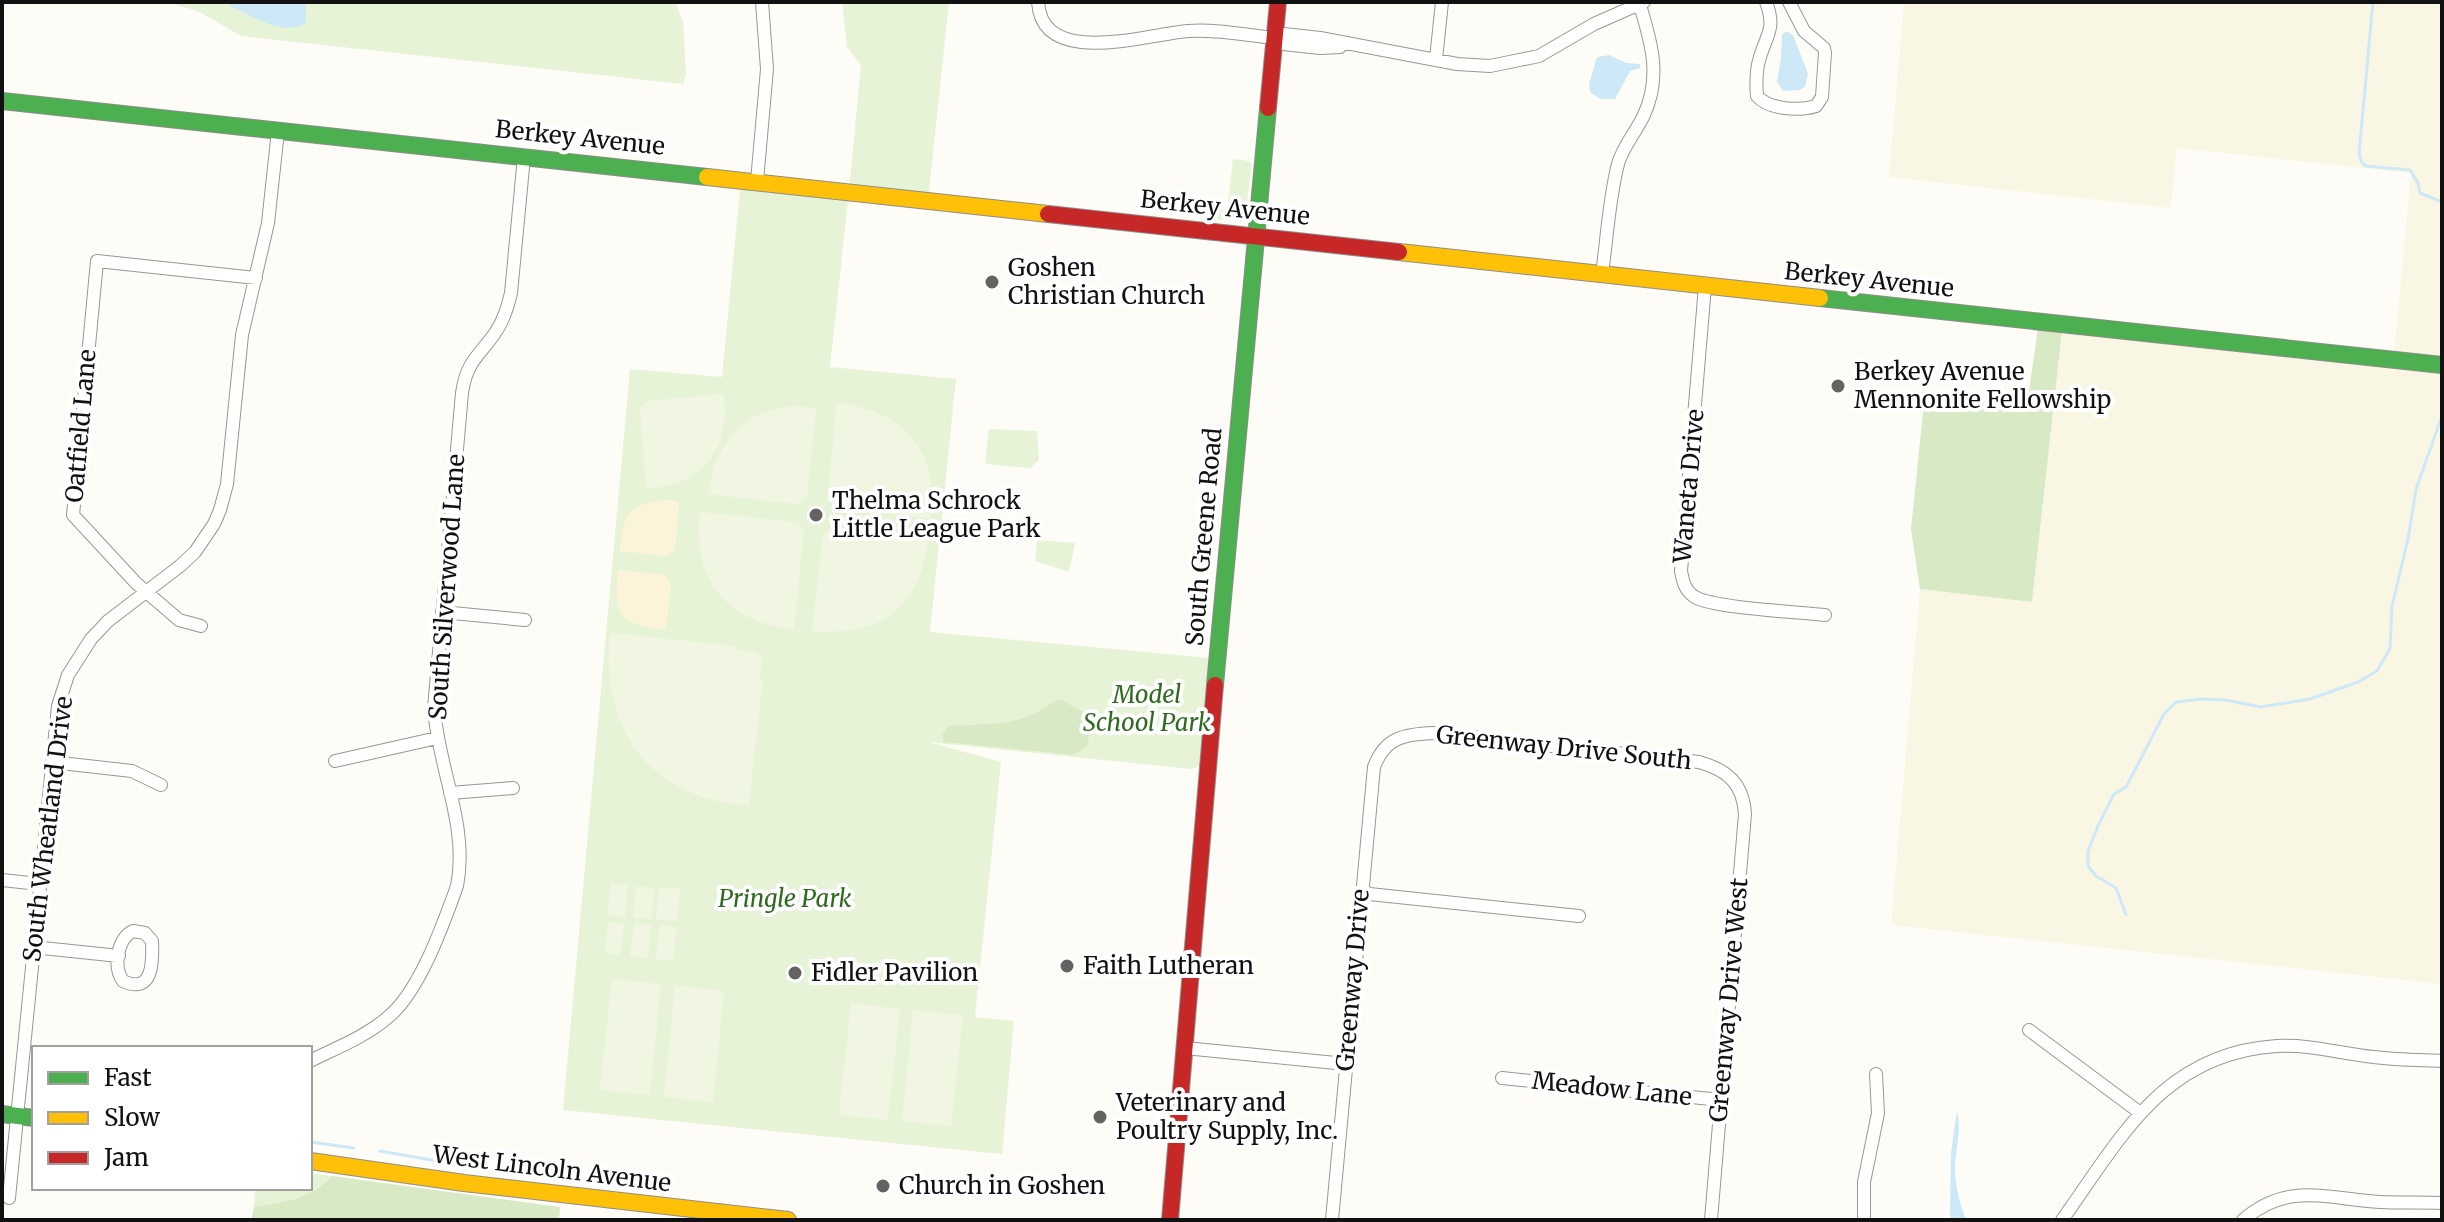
<svg xmlns="http://www.w3.org/2000/svg" width="2444" height="1222" viewBox="0 0 2444 1222" font-family="Merriweather,serif">
  <style>
    .farmland { fill: #f9f7e4 }
    .green { fill: #e7f3d7 }
    .forest { fill: #d8eac5 }
    .sand { fill: #fcf4d9 }
    .pitch { fill: #f0f6e1 }
    .water { fill: #cde8f7 }
    .lines { fill: none; stroke-linecap: round; stroke-linejoin: round }
    .stream { stroke: #cde8f7; stroke-width: 3 }
    .street-casing { stroke: #979795; stroke-width: 14 }
    .fast-casing { stroke: #8e8d8b; stroke-width: 18 }
    .slow-casing { stroke: #8e8d8b; stroke-width: 18 }
    .jam-casing { stroke: #8e8d8b; stroke-width: 18 }
    .street { stroke: #fffffe; stroke-width: 12 }
    .fast { stroke: #4caf50; stroke-width: 16 }
    .slow { stroke: #ffc107; stroke-width: 16 }
    .jam { stroke: #c62828; stroke-width: 16 }
    .poi-dot { fill: #646362; stroke: #fff; stroke-width: 3 }
    .labels { text-anchor: middle; stroke-width: 8; stroke-linejoin: round; paint-order: stroke }
    .street-label { font-size: 24px; fill: #111; stroke: #fff }
    .poi-label { font-size: 24px; fill: #111; stroke: #fff; text-anchor: start }
    .park-label { font-size: 24px; font-style: italic; fill: #2f6b1f; stroke: #fff }
  </style>
  <rect width="100%" height="100%" fill="#fdfcf7"/>
  <path class="farmland" d="M1904,2H2442V363L2394,355L2411,173L2177,148L2171,208L1889,177Z
    M2062,331L2442,365V984L1891,925L1920,589L2032,602Z"/>
  <path class="green" d="M166,2H675L683,21L686,75L683,84L241,36L198,11Z
    M842,2H949L928,200L849,191L830,367L956,379L930,632L1210,658L1200,766L1192,769L928,742L1001,762L975,1017L1014,1021L1002,1154L563,1110L630,369L722,377L741,179L849,190L861,65L847,47Z
    M1233,159L1249,161L1252,164L1246,211L1242,218L1232,221L1167,214L1169,204L1227,210Z
    M989,429L1037,431L1039,460L1030,468L985,464Z
    M1037,540L1075,543L1069,572L1035,561Z
    M310,1173L332,1176C308,1201 286,1201 254,1207L255,1188H310Z"/>
  <path class="forest" d="M2038,329L2062,331L2032,602L1920,589L1911,529L1924,403L2001,410L2029,390Z
    M1056,700H1061L1088,714L1098,725L1095,734L1089,736L1087,746L1075,755L944,742L942,736L946,729L951,726C992,723 1022,727 1056,700Z
    M332,1176L560,1207L559,1220H251L254,1207C286,1201 308,1201 332,1176Z"/>
  <path class="sand" d="M669,500L679,502L675,550L667,556L620,551C622,513 631,502 669,500Z
    M618,570L665,575L671,583L666,630C620,625 613,615 618,570Z"/>
  <path class="pitch" d="M724,394C731,450 702,485 646,489L640,409L647,401Z
    M837,402C903,412 940,449 930,518L835,508L827,500Z
    M799,406L816,409L807,497L798,504L708,494C715,441 745,408 799,406Z
    M700,512L797,522L804,531L794,630C726,620 692,582 700,512Z
    M831,527L929,538C918,610 884,635 812,631L823,534Z
    M610,633L736,646V650L757,652L762,658L760,678L763,679L749,805C735,804 720,803 706,798C630,775 602,707 610,633Z
    M611,884L628,885L625,917L608,915Z
    M636,886L654,888L651,919L633,917Z
    M659,887L680,889L677,921L656,919Z
    M608,922L624,924L620,955L605,953Z
    M634,923L651,925L648,958L630,956Z
    M660,925L677,927L673,960L656,959Z
    M612,979L661,984L650,1095L600,1090Z
    M675,986L724,991L713,1102L664,1097Z
    M851,1003L900,1009L888,1120L839,1115Z
    M913,1010L963,1015L951,1126L902,1121Z"/>
  <path class="water" d="M229,2H304L306,6V23C283,37 252,16 230,6Z
    M1786,31L1793,35L1808,74L1805,87L1799,90L1783,91L1777,82L1781,58L1782,35Z
    M1609,55L1626,63L1640,64V68L1630,71L1615,99H1600L1590,92L1589,84L1596,60L1598,57Z
    M1957,1111C1962,1131 1955,1150 1955,1169C1955,1187 1960,1203 1966,1220H1951L1950,1213L1951,1153Z"/>
  <g class="lines">
    <path class="stream" d="M2373,2L2359,153L2362,163L2366,166L2410,170L2418,183L2420,193L2442,202
      M2126,915L2116,888L2096,876L2088,866V851L2098,826L2114,794L2126,787L2164,714L2176,702L2202,699L2225,700L2261,707L2310,699L2358,682L2377,671L2390,649L2392,606L2408,539L2416,489L2442,416
      M310,1142L354,1148
      M380,1151L449,1163
      M479,1168L526,1175"/>
    <defs>
      <path id="street" d="M1038,2C1042,69 1148,34 1188,31C1216,29 1246,35 1274,38
        M1766,2C1776,28 1767,34 1760,57C1756,69 1756,84 1757,96C1769,110 1800,111 1816,106L1822,97L1825,53L1824,48L1804,31L1789,2
        M1275,33L1320,38L1457,64L1490,66L1539,56L1594,24L1644,2
        M1274,43L1320,48L1340,47
        M1436,59L1442,2
        M757,181L767,69L762,2
        M1602,274C1607,238 1609,199 1618,164C1623,146 1636,132 1644,115C1662,76 1651,41 1639,2
        M1705,286L1681,571C1683,582 1685,591 1695,597C1713,608 1799,612 1825,615
        M442,612L525,620
        M201,626L179,620L136,583L73,515L97,261L256,278
        M335,761L437,738
        M52,762L132,771L161,785
        M450,793L513,788
        M2,880L39,884
        M1360,893L1579,916
        M133,931L145,933L152,941C153,962 153,995 123,981C113,967 117,939 133,931Z
        M33,947L119,956
        M2029,1030L2139,1112
        M1185,1048L1346,1064
        M310,1061C336,1048 365,1037 387,1018C419,993 443,925 457,886C469,826 438,768 434,708L462,393C467,359 480,356 497,330C504,319 508,306 511,293L524,157
        M1502,1078L1721,1100
        M9,1198L58,706L68,675L91,639L108,621L180,566L195,552L214,524L220,510L227,484L242,335L268,223L278,131
        M1332,1220L1374,767C1385,737 1405,734 1434,733L1699,762C1727,770 1743,783 1745,814L1711,1220
        M1864,1220V1182L1878,1113L1876,1074
        M2062,1220C2121,1138 2163,1053 2277,1046C2310,1044 2342,1054 2374,1057C2397,1060 2420,1060 2442,1061
        M2243,1220C2289,1181 2327,1199 2380,1202C2400,1203 2421,1202 2442,1203"/>
      <path id="fast" d="M2,101L707,177
        M1820,298L2442,365
        M1215,685L1268,108
        M2,1114L34,1118"/>
      <path id="slow" d="M707,177L1048,214
        M1399,252L1820,298
        M310,1161L464,1183L788,1220"/>
      <path id="jam" d="M1268,108L1278,2
        M1048,214L1399,252
        M1170,1220L1215,685"/>
    </defs>
    <use href="#street" class="street-casing"/>
    <use href="#fast" class="fast-casing"/>
    <use href="#slow" class="slow-casing"/>
    <use href="#jam" class="jam-casing"/>
    <use href="#street" class="street"/>
    <use href="#fast" class="fast"/>
    <use href="#slow" class="slow"/>
    <use href="#jam" class="jam"/>
  </g>
  <g class="poi-dot">
    <circle cx="992" cy="282" r="8"/>
    <circle cx="1838" cy="386" r="8"/>
    <circle cx="816" cy="515" r="8"/>
    <circle cx="1067" cy="966" r="8"/>
    <circle cx="795" cy="973" r="8"/>
    <circle cx="1100" cy="1117" r="8"/>
    <circle cx="883" cy="1186" r="8"/>
  </g>
  <g class="labels">
    <g class="street-label">
      <text transform="translate(580 138) rotate(6)" y="8">Berkey Avenue</text>
      <text transform="translate(1225 208) rotate(6)" y="8">Berkey Avenue</text>
      <text transform="translate(1869 280) rotate(6)" y="8">Berkey Avenue</text>
      <text transform="translate(81 426) rotate(-85)" y="8">Oatfield Lane</text>
      <text transform="translate(1689 486) rotate(-85)" y="8">Waneta Drive</text>
      <text transform="translate(1204 537) rotate(-85)" y="8">South Greene Road</text>
      <text transform="translate(447 587) rotate(-86)" y="8">South Silverwood Lane</text>
      <text transform="translate(1564 748) rotate(6)" y="8">Greenway Drive South</text>
      <text transform="translate(48 829) rotate(-83)" y="8">South Wheatland Drive</text>
      <text transform="translate(1353 980) rotate(-85)" y="8">Greenway Drive</text>
      <text transform="translate(1729 1000) rotate(-85)" y="8">Greenway Drive West</text>
      <text transform="translate(1612 1089) rotate(6)" y="8">Meadow Lane</text>
      <text transform="translate(552 1169) rotate(7)" y="8">West Lincoln Avenue</text>
    </g>
    <g class="poi-label">
      <text x="1008" y="276">Goshen<tspan x="1008" dy="28">Christian Church</tspan></text>
      <text x="1854" y="380">Berkey Avenue<tspan x="1854" dy="28">Mennonite Fellowship</tspan></text>
      <text x="832" y="509">Thelma Schrock<tspan x="832" dy="28">Little League Park</tspan></text>
      <text x="1083" y="974">Faith Lutheran</text>
      <text x="811" y="981">Fidler Pavilion</text>
      <text x="1116" y="1111">Veterinary and<tspan x="1116" dy="28">Poultry Supply, Inc.</tspan></text>
      <text x="899" y="1194">Church in Goshen</text>
    </g>
    <g class="park-label">
      <text x="1147" y="703">Model<tspan x="1147" dy="28">School Park</tspan></text>
      <text x="785" y="907">Pringle Park</text>
    </g>
  </g>
  <rect width="2444" height="1222" fill="none" stroke="#111111" stroke-width="8"/>
  <rect x="32" y="1046" width="280" height="144" fill="#ffffff" stroke="#a0a0a0" stroke-width="2"/>
  <rect x="48" y="1072" width="40" height="12" fill="#4caf50" stroke="#a0a0a0" stroke-width="2"/>
  <text x="104" y="1086" font-size="24" fill="#111111">Fast</text>
  <rect x="48" y="1112" width="40" height="12" fill="#ffc107" stroke="#a0a0a0" stroke-width="2"/>
  <text x="104" y="1126" font-size="24" fill="#111111">Slow</text>
  <rect x="48" y="1152" width="40" height="12" fill="#c62828" stroke="#a0a0a0" stroke-width="2"/>
  <text x="104" y="1166" font-size="24" fill="#111111">Jam</text>
</svg>
